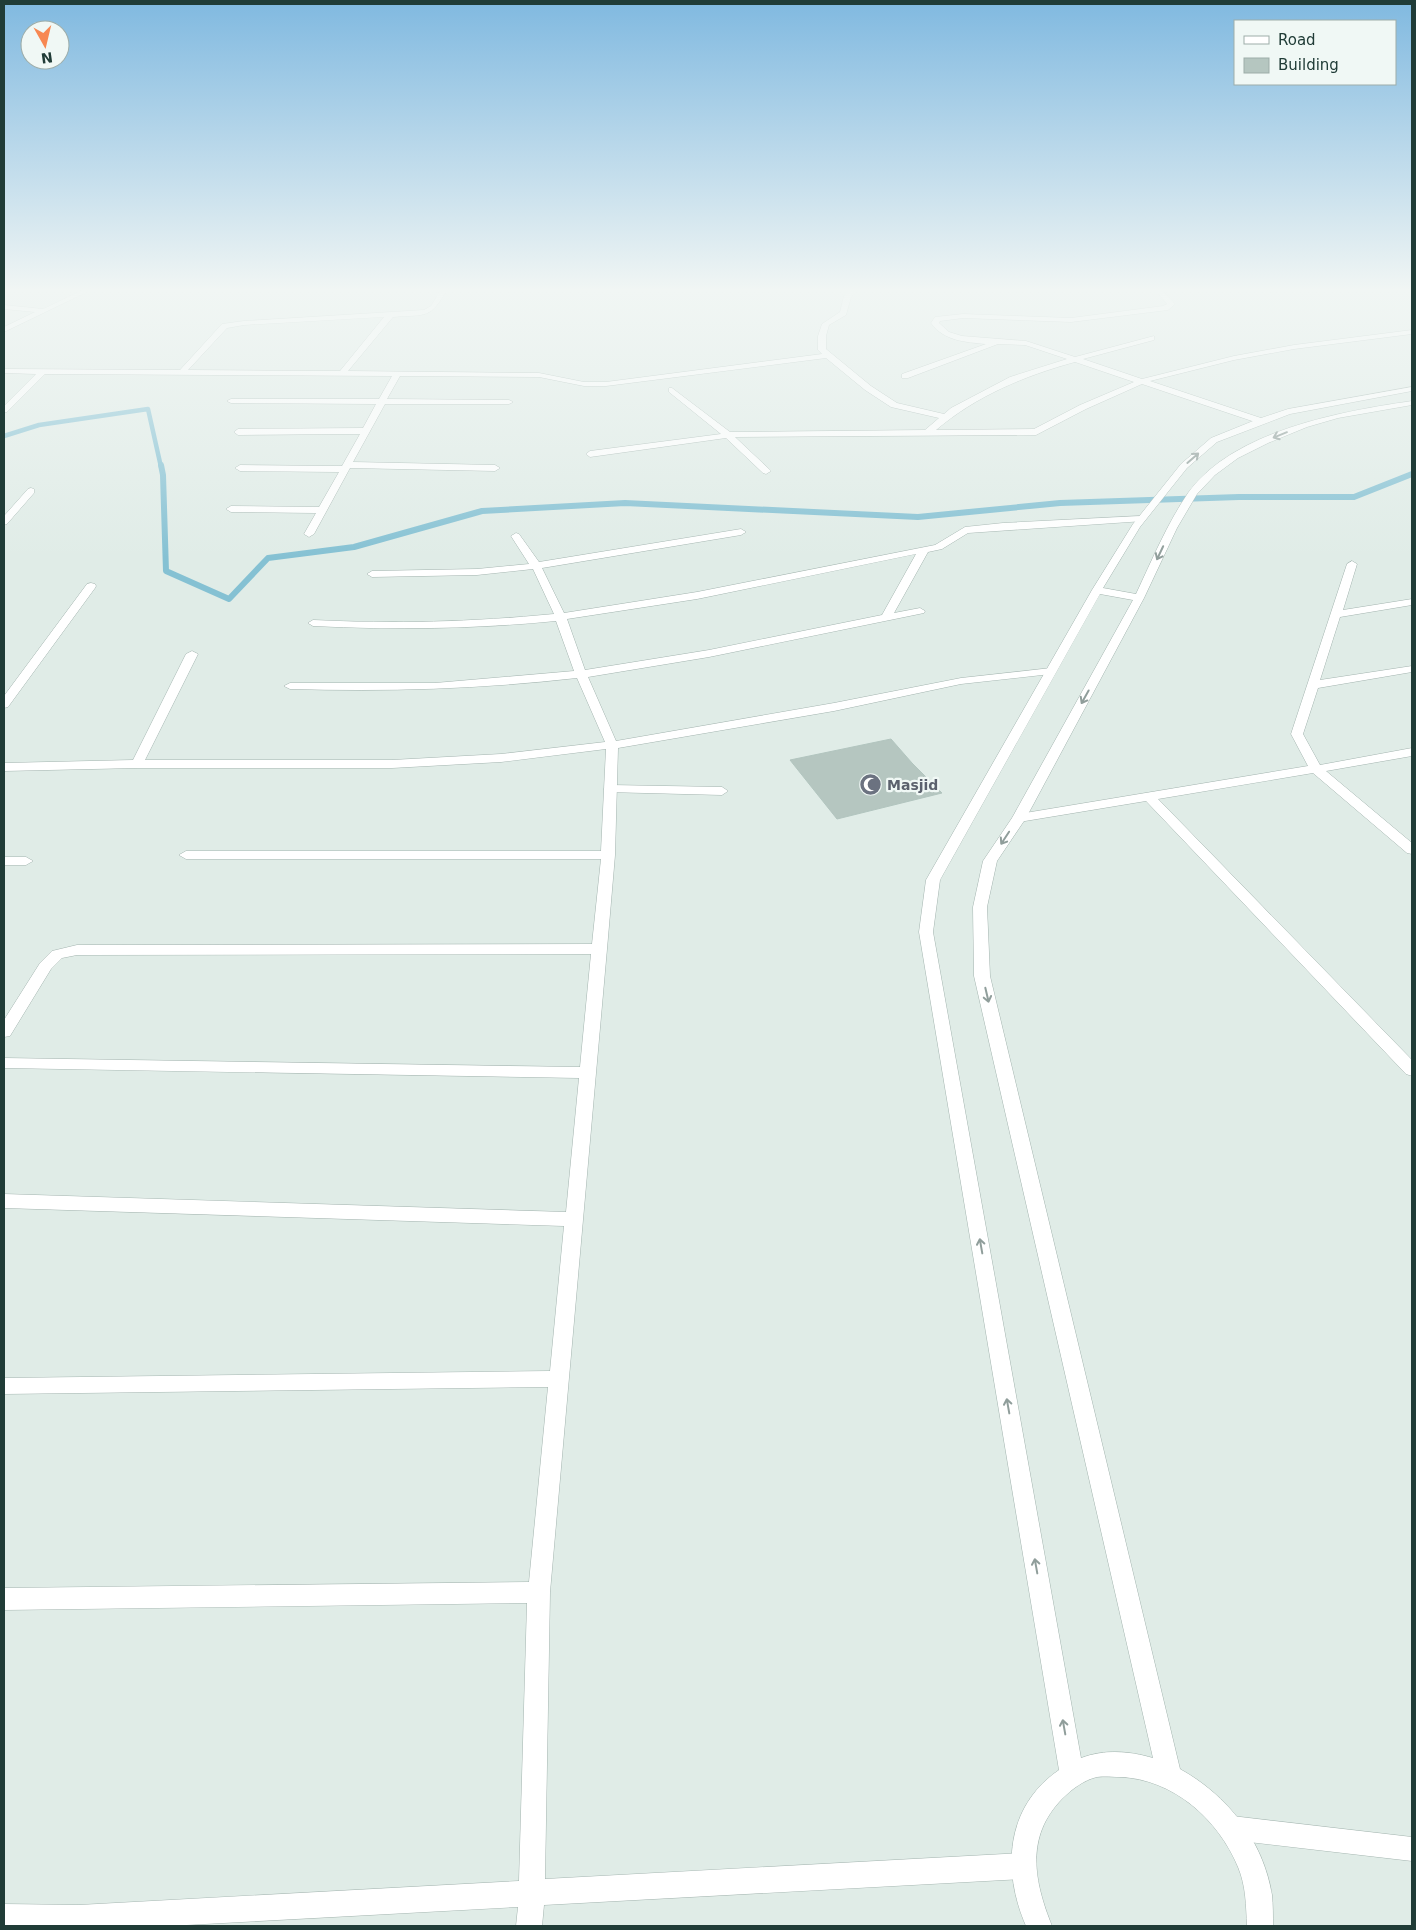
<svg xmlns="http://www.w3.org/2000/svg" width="1416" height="1930" viewBox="0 0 1416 1930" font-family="'DejaVu Sans',sans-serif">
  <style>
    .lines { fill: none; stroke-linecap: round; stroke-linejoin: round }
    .stream-far1 { stroke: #85c1d3; stroke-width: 4.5 }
    .stream { stroke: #85c1d3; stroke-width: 6 }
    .building { fill: #b5c6c0; stroke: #b2c5bf }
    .service-casing { stroke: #a3b4af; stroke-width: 1 }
    .minor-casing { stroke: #a3b4af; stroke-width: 1 }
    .tertiary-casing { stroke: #a3b4af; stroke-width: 1 }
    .service { fill: #fff; fill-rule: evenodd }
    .minor { fill: #fff; fill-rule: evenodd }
    .tertiary { fill: #fff; fill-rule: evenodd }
    .oneway { stroke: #909e9b }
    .labels { text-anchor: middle; stroke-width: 4.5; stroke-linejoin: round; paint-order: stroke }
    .worship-label { font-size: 14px; font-weight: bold; fill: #5b616d; stroke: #f0f8f5; text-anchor: start }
  </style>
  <rect width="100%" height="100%" fill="#e0ece7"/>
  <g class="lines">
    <path class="stream-far1" d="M4,436L39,425L148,409L161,467"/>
    <path class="stream" d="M161,465L163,475L166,571L229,599L268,558L354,547L482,511L625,503L918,517L1060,503L1239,497H1354L1412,474"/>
  </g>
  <path class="building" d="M891,739L912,763L942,793L837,819L790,760Z"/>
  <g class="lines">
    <defs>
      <path id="service" d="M610,785L722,787L728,791L722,795L606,792L604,789L606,786Z
        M1232,1816L1412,1837V1861L1232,1840L1224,1836L1220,1828L1224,1820Z"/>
      <path id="minor" d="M87,288H95L4,332V327L35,312L4,309V305L43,309Z
        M442,288H448C430,320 427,314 393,317L348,371L539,373L584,382H606L822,354L818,350V336L822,324L840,312L844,296L853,288H859L851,297L846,315L829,325L826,336V349L871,386L897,403L944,414L951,408L1010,377L1067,359L1025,345L998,344L908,378H902V374L986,344C965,342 944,341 931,323L935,317L963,314L1071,318L1163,306L1167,304L1154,288H1160L1175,304L1168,310L1071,322L963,318L940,321L939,323L949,332L962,336L1026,341L1075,357L1154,336V340L1083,359L1142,379L1234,356L1294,345L1412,330V334L1294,349L1234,360L1150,381L1264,419L1265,421L1261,424L1142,384L1086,409L1036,435L735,437L769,469L771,471L766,474L763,473L726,438L590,457L586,454L590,451L721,434L669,392V388H672L730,432L925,430L939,418L891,407L865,390L826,358L606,386H584L539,377L400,376L387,399L509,400L513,402L509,404H385L353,462L495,465L500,468L495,471L350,468L314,534L309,537L304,534L316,513L231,512L226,509L231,506L319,507L339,472L240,471L235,468L240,465L342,466L360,434L238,435L234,432L238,429L363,428L376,404L231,403L227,401L231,399H379L392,376L45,374L7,412H4V406L36,374L4,373V369L180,370L222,324L244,321L424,310L431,306ZM384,317L340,371L188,370L227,328L244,325ZM1075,362L1134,382L1080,405L1034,429L936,430C976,396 1024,376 1075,362Z
        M31,488L34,489V493L7,524L4,525V516L28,489Z
        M1141,516L1146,519L1144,521L968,533L942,549L928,552L894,613L920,608L925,611L924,613L709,657L588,677L616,741L834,703L961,678L1051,668L1057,671L1051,674L961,684L834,711L618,748L615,855L607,949L550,1592L545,1879L1023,1853L1032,1857L1036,1866L1032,1875L1023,1879L544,1905L542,1926H516L518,1907L168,1926H4V1904L79,1905L519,1881L527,1603L4,1610V1588L529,1582L548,1387L4,1394V1378L550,1371L564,1226L4,1208V1194L566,1212L579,1078L4,1068V1058L580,1067L591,954L77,955L62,958L51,969L10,1036L4,1037V1020L40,963L52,951L77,945L592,944L601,859H186L179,855L186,851H601L606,749L501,762L392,768H137L4,771V763L133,760L186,654L192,651L198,654L145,760H392L501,754L605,742L577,678C481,689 386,692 290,689L284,686L290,683H435L574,671L556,621C475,629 394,630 313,626L308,623L313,620C394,624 473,622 554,614L533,569L477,575L372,577L367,574L372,571L477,569L529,564L511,536L516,533L519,534L539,562L741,529L746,532L741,535L542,568L564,613L697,592L935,545L965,527L1003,523ZM916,554L882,615L709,650L585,670L567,619L697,599Z
        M1352,561L1357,564L1343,610L1412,599V605L1340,617L1320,680L1412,666V672L1318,688L1303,734L1320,765L1412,748V756L1326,771L1412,843V854L1407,853L1313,773L1158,799L1412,1060V1076L1406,1074L1146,801L1019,822L1012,818L1019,814L1308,766L1291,734L1347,564Z
        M91,583L95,584L96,586L95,588L8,707L4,708V696L87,584Z
        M4,857H26L33,861L26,865H4Z"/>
      <path id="tertiary" d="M1412,387V391L1290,414L1217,442L1187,468L1140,527L1103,588L1136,594C1152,560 1167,524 1188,493C1232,431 1342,411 1412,401V405L1338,418L1307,427L1268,443L1238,458L1215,475L1197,494L1177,528L1144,598L1026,818L997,861L987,907L990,976L1180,1769C1227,1795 1263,1840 1272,1895C1273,1905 1273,1916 1273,1926H1247C1246,1906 1246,1886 1238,1867C1218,1819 1173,1779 1120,1777C1113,1777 1105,1776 1097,1777C1084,1780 1072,1789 1062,1799C1025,1837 1034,1881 1052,1926H1026C1002,1871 1005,1807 1059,1770L919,932L926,880L1092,590L1133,524L1181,464L1211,438L1258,419L1288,409ZM1100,594L1133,600L1012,818L983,861L973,907L974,976L1153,1758C1129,1751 1105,1749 1081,1758L933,932L940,880Z"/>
    </defs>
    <use href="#service" class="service-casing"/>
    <use href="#minor" class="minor-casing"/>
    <use href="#tertiary" class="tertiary-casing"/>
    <use href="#service" class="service"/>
    <use href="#minor" class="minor"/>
    <use href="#tertiary" class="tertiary"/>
  </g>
  <defs><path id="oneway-shaft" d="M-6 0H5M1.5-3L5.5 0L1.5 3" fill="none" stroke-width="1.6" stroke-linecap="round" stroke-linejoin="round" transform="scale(1.25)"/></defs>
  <g class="oneway">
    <use href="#oneway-shaft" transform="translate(1280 435) rotate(158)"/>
    <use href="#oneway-shaft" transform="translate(1193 458) rotate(-41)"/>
    <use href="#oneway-shaft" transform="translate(1160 553) rotate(115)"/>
    <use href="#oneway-shaft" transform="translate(1085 697) rotate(119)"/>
    <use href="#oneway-shaft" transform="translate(1005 838) rotate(123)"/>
    <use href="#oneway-shaft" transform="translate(987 995) rotate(77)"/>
    <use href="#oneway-shaft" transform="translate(981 1246) rotate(-100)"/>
    <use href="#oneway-shaft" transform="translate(1008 1406) rotate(-100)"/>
    <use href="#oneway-shaft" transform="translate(1036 1566) rotate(-100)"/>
    <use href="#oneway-shaft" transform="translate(1064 1727) rotate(-100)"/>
  </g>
  <linearGradient id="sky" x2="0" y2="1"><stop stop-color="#80b9e0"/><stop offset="0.52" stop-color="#f1f6f4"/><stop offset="1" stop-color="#f1f6f4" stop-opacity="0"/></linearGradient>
  <rect width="1416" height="558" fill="url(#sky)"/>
  <defs>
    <symbol id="mosque-disc" viewBox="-11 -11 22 22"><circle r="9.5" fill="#6b7280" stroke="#f0f8f5"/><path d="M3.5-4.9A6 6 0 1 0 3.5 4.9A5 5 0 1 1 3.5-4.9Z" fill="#fff"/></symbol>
  </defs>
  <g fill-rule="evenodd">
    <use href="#mosque-disc" x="858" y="772" width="25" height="25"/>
  </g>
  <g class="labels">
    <g class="worship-label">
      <text x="887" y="790">Masjid</text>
    </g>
  </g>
  <rect width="1416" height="1930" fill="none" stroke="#203c37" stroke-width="10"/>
  <rect x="1234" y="20" width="162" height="65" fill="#f0f8f5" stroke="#9dada9"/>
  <rect x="1244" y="36" width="25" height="8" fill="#ffffff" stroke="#9dada9"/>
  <text x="1278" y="45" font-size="15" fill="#203c37">Road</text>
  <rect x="1244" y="58" width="25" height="15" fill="#b5c6c0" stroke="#9dada9"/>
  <text x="1278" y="70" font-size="15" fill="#203c37">Building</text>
  <g transform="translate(45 45) rotate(172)"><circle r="24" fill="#f0f8f5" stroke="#9dada9"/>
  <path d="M0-4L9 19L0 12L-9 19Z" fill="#f78852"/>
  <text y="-8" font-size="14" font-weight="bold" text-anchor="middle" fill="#203c37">N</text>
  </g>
</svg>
